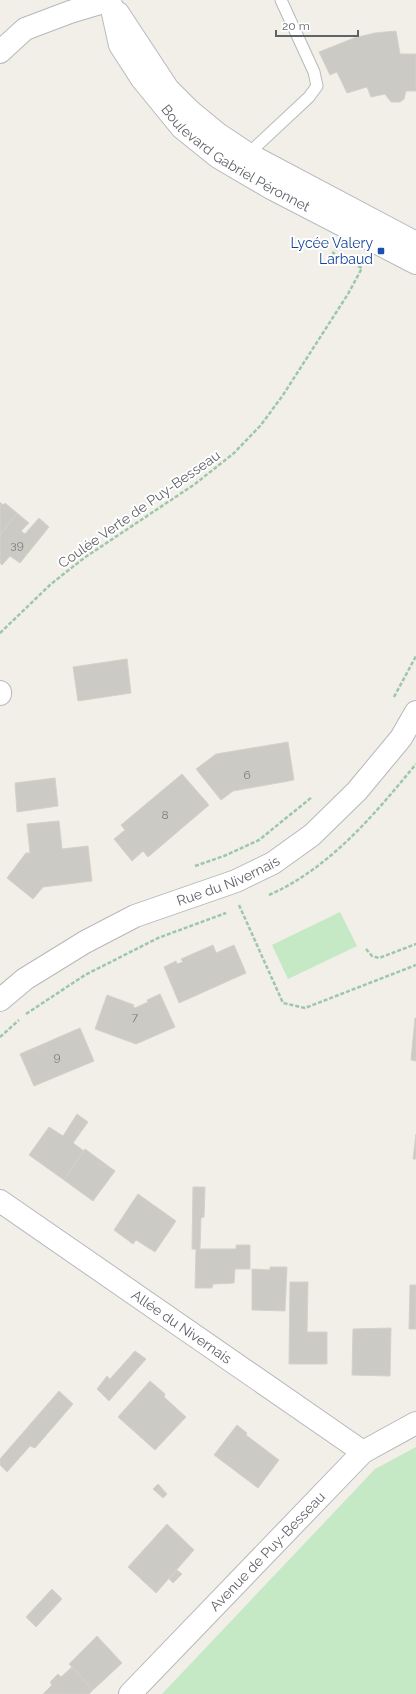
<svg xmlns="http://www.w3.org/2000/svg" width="416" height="1694" viewBox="0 0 416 1694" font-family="Raleway,sans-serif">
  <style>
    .green { fill: #c5e8c5 }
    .building { fill: #cccac5; stroke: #d6d1c6 }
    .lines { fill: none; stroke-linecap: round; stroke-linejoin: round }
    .lane-casing { stroke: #b5b8bc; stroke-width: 13 }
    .street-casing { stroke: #b5b8bc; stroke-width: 24 }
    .secondary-casing { stroke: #b6babf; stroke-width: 24 }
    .path { stroke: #9cc7a9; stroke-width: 2.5; stroke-dasharray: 4 2; stroke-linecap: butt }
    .lane { stroke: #fff; stroke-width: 11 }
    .street { stroke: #fff; stroke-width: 22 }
    .secondary { stroke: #fff; stroke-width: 22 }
    .transit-dot { fill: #1a4fb4; stroke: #fff; stroke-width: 1.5 }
    .labels { text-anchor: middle; stroke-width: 4; stroke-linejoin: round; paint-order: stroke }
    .number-label { font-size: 12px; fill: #7a7d7f }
    .street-label { font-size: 14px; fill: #5f6368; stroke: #fff }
    .transit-label { font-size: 14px; fill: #164399; stroke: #fff; text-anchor: end }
  </style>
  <rect width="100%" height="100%" fill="#f1efe8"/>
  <path class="green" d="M340,912L357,946L288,979L272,945Z
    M416,1447V1694H162L375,1469Z"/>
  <path class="building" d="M396,31L400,54H416V91H406L404,99L400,102H391L385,94L371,97L367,87L347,93L337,72L330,75L319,52L354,38L375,33Z
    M0,502L3,505L5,503L17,513L0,535Z
    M17,513L29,523L21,531L25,534L39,518L49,527L20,563L10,556L2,565L0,563V535Z
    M127,659L131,693L78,701L73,667Z
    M288,742L294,780L233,791L221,800L196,769L216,754Z
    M182,774L209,805L148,857L143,851L132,861L114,839L125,830L121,825Z
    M55,778L58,806L17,812L15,783Z
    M59,821L62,849L88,846L92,881L43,887L33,899L7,878L26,853H30L27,824Z
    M213,945L216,953L234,945L246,973L179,1003L164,967L176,961L177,964L183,962L181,959Z
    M160,994L175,1027L136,1044L95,1029L107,995L134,1005L133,1007L135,1008L148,1002L147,1000Z
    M415,1018H416V1061L411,1060Z
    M80,1028L94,1061L34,1086L20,1054Z
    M77,1114L88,1122L73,1143L84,1151L64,1180L29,1155L49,1127L63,1136Z
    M416,1134V1159H413Z
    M85,1149L115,1171L93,1201L64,1180Z
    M193,1187H205L204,1217L201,1218L200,1249H236V1245H250V1269H235L234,1283L213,1284L212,1288H195L196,1249H192Z
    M138,1194L176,1221L155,1252L136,1240L133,1244L114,1230Z
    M270,1267H287L285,1311L252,1310V1269L270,1270Z
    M290,1282H308L307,1332H327V1364H289Z
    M410,1285H416V1329H409Z
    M391,1328L390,1376L352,1375L353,1329Z
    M135,1351L146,1359L109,1401L97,1389L107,1376L110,1379Z
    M150,1381L165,1394L164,1397L186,1417L155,1450L118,1417Z
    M59,1391L73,1404L35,1448L30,1446L7,1472L0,1465V1459Z
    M237,1425L247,1433L246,1435L279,1460L258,1488L214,1455Z
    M158,1484L167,1494L163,1498L153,1489Z
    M167,1524L194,1550L156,1593L128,1567Z
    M177,1570L182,1574L173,1583L169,1579Z
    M52,1589L62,1599L36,1627L26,1617Z
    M97,1636L122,1663L93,1690L69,1664Z
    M72,1667L93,1690L89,1694H43L52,1685L50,1682L58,1674L61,1677Z"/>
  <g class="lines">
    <defs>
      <path id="lane" d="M248,154L309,97L317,86L314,72L281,0"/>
      <g id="street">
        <path d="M0,52L25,29L70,12L110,0"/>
        <path d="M0,692V694"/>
        <path id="s1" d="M0,1000L25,979L85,942L135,916L236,881L273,863L312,835L357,791L401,738L416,712"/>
        <path id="s2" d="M0,1201L363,1452"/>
        <path id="s3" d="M130,1694L363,1452L416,1423"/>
      </g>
      <g id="secondary">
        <path id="s4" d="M110,0L120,45L142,79L182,128L218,157L271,188L416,263"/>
        <path d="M118,13L168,89L190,111L218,134L248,154L416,243"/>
      </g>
    </defs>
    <use href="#lane" class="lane-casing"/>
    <use href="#street" class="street-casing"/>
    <use href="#secondary" class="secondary-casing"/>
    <path class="path" d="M0,633L51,584L84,558L195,484L234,453L261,425L283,395L348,294L362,268L333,253L336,249
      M394,697L416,656
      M195,866L224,856L259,840L312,797
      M269,895C330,868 374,815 416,764
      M239,905L283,1003L305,1008L416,965
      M366,949L372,956L379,958L416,944
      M26,1014L85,975L158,938L226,913
      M0,1037L19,1020"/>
    <use href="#lane" class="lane"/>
    <use href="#street" class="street"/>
    <use href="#secondary" class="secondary"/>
  </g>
  <rect class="transit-dot" x="377" y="247" width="8" height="8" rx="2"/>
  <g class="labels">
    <g class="number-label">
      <text x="17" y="549">39</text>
      <text x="247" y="779">6</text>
      <text x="165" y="819">8</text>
      <text x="135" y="1021">7</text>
      <text x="57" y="1061">9</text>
    </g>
    <g class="street-label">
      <text dy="5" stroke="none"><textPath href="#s4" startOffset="211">Boulevard Gabriel Péronnet</textPath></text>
      <text transform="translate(139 509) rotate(-35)" y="5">Coulée Verte de Puy-Besseau</text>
      <text dy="5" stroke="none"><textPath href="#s1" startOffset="259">Rue du Nivernais</textPath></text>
      <text dy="5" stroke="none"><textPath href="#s2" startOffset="221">Allée du Nivernais</textPath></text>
      <text dy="5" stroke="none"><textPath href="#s3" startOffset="198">Avenue de Puy-Besseau</textPath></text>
    </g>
    <g class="transit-label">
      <text x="373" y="248">Lycée Valery<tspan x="373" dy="16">Larbaud</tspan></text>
    </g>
  </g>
  <path d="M276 30v6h82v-6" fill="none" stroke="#5f6368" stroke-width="2"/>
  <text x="282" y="30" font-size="12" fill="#5f6368" stroke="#ffffff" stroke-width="3" paint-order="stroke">20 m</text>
</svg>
